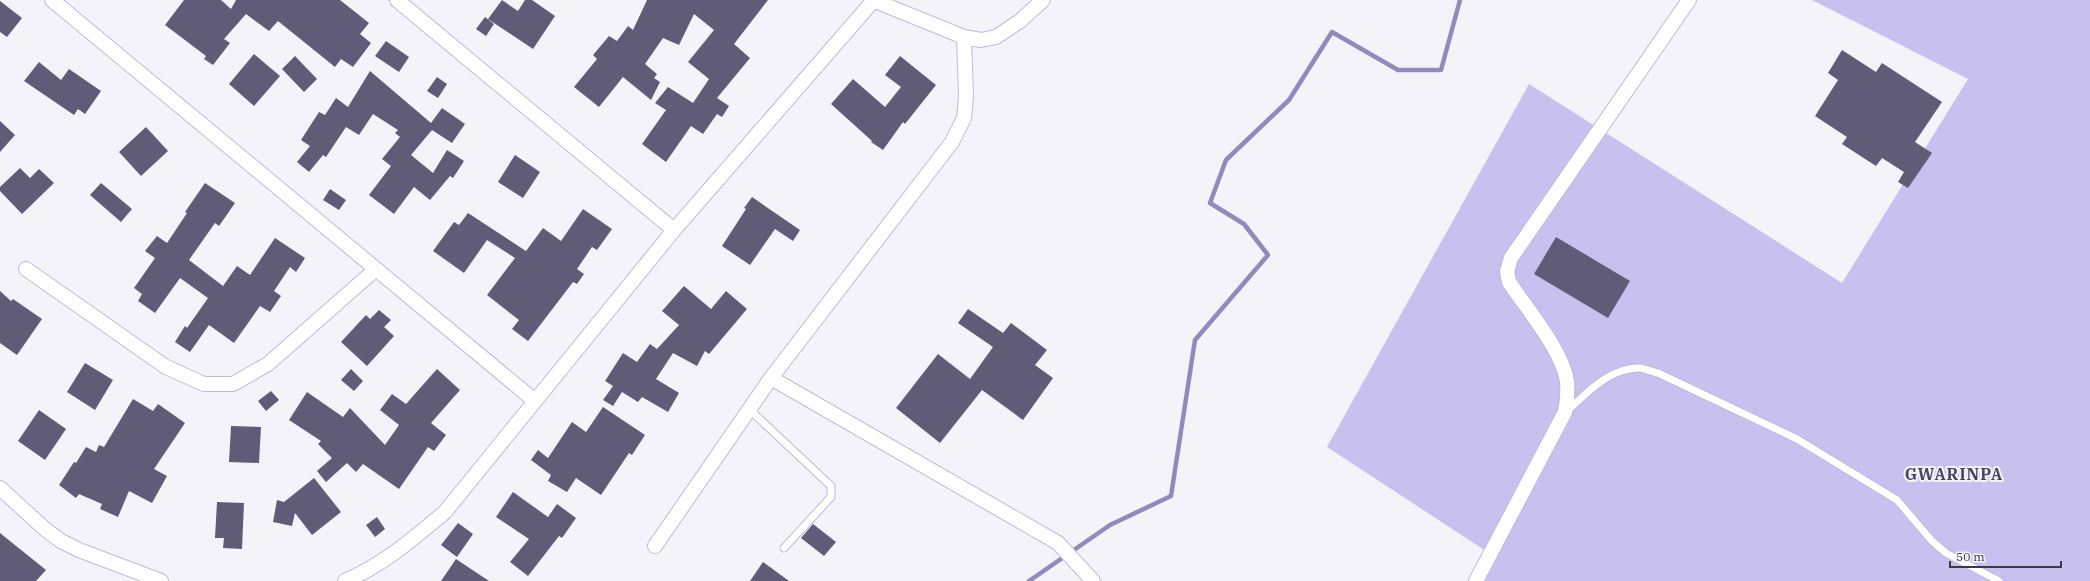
<svg xmlns="http://www.w3.org/2000/svg" width="2090" height="581" viewBox="0 0 2090 581" font-family="'IBM Plex Serif',serif">
  <style>
    .green { fill: #c8c0ee }
    .lines { fill: none; stroke-linecap: round; stroke-linejoin: round }
    .stream { stroke: #928abd; stroke-width: 4.5 }
    .building { fill: #605c78 }
    .service-casing { stroke: #bebada; stroke-width: 9 }
    .minor-casing { stroke: #bebada; stroke-width: 16 }
    .service { stroke: #fff; stroke-width: 7 }
    .minor { stroke: #fff; stroke-width: 14 }
    .labels { text-anchor: middle; stroke-width: 4; stroke-linejoin: round; paint-order: stroke }
    .district-label { font-size: 16px; font-weight: bold; letter-spacing: 1px; fill: #49445f; stroke: #f4f3fa }
  </style>
  <rect width="100%" height="100%" fill="#f4f3fa"/>
  <path class="green" d="M1812,0H2090V581H1478L1492,555L1327,447L1529,84L1842,283L1968,79Z"/>
  <g class="lines">
    <path class="stream" d="M1029,581L1110,525L1171,496L1195,340L1268,255L1244,224L1210,203L1226,160L1289,100L1332,32L1398,70H1441L1460,0"/>
  </g>
  <path class="building" d="M184,0H221L231,9L236,0H340L369,23L360,34L371,43L353,67L341,59L335,67L278,21L269,31L246,14L224,39L230,43L213,65L204,59L206,56L165,25Z
    M502,0L518,11L525,0H532L555,16L533,49L488,19Z
    M647,0H768L734,44L750,58L717,98L729,106L722,117L717,114L703,134L691,126L666,162L642,144L666,110L655,103L668,87L693,103L709,79L688,62L714,30L694,14L679,45L663,38L645,64L657,74L654,78L660,82L651,100L623,77L599,107L574,87L597,59L593,55L609,36L617,41L628,26L633,30Z
    M0,1L22,18L7,37L0,32Z
    M485,17L494,24L486,36L476,29Z
    M386,41L409,57L399,72L375,56Z
    M1842,50L1876,72L1882,63L1942,102L1915,142L1932,153L1908,188L1898,182L1904,172L1882,158L1876,166L1842,144L1847,137L1815,116L1838,80L1828,73Z
    M254,54L280,76L254,106L229,84Z
    M295,56L317,79L304,92L282,69Z
    M900,56L936,85L905,124L903,122L883,150L871,142L872,141L831,104L853,79L885,107L901,87L885,75Z
    M39,62L61,80L69,69L101,91L85,114L78,109L74,115L24,81Z
    M370,71L431,123L442,108L465,124L452,143L432,130L411,155L433,173L447,150L464,161L453,178L450,176L430,200L414,187L394,214L369,195L391,166L382,159L400,137L395,133L398,130L373,114L359,135L346,127L326,157L323,155L309,172L297,162L310,146L301,140L319,112L325,115L336,98L348,107Z
    M437,77L447,84L438,98L427,91Z
    M0,121L15,135L0,152Z
    M146,127L168,151L141,176L119,152Z
    M515,155L540,172L523,198L498,182Z
    M20,168L30,178L39,169L54,183L22,214L0,191V187Z
    M101,183L132,209L121,222L90,195Z
    M205,183L235,203L219,226L215,223L189,260L223,286L237,266L250,275L275,238L305,258L296,272L290,267L274,291L281,296L270,312L260,306L234,343L209,325L190,352L175,342L185,326L187,328L208,298L180,278L155,313L138,301L142,294L134,288L155,258L145,251L157,236L167,243L187,213L185,212Z
    M330,189L346,200L339,210L323,200Z
    M752,197L800,230L793,241L775,229L750,265L722,246L746,209L744,208Z
    M583,209L612,229L597,250L592,247L577,269L584,274L577,284L573,282L528,341L512,329L519,320L487,295L515,258L487,240L464,273L433,251L454,222L459,225L468,213L526,251L543,228L561,241Z
    M1556,237L1630,281L1608,318L1534,274Z
    M684,286L711,309L726,291L747,309L709,354L705,351L697,366L673,353L656,379L679,393L668,412L642,397L638,402L622,392L613,406L603,400L613,386L605,381L623,353L637,362L650,344L657,349L679,325L662,311Z
    M0,291L11,301L13,299L42,319L17,355L0,343Z
    M968,309L1003,333L1011,323L1047,350L1035,365L1053,378L1023,420L982,390L940,443L896,408L938,354L970,379L993,347L958,323Z
    M379,310L391,320L384,327L394,336L367,366L341,342L366,315L370,319Z
    M85,363L113,380L95,410L67,392Z
    M351,369L363,381L354,391L341,380Z
    M437,369L460,390L431,423L446,435L434,451L428,447L399,489L363,464L356,472L347,463L326,482L317,471L332,458L318,444L321,441L289,420L307,392L343,417L350,408L385,445L399,425L380,410L392,394L406,404Z
    M271,391L279,400L266,411L258,401Z
    M133,399L153,411L158,404L185,423L154,469L167,476L152,503L129,491L118,517L100,509L102,504L79,494L76,498L59,485L74,462L76,463L86,447L96,452L99,445L104,447Z
    M603,407L645,435L632,455L629,453L601,495L576,478L567,492L548,481L551,475L531,460L538,450L548,458L572,422L586,432Z
    M39,410L66,429L45,460L18,441Z
    M231,426L261,427L259,463L229,462Z
    M314,478L341,512L312,535L295,513L292,526L273,522L277,500L284,502Z
    M513,492L548,517L557,504L576,518L562,538L559,536L528,576L510,562L529,539L496,517Z
    M217,502L244,503L242,549L223,548L224,538H215Z
    M377,517L385,529L375,537L366,525Z
    M458,523L473,534L457,557L441,545Z
    M813,524L836,542L824,556L801,538Z
    M0,533L46,570L36,581H0Z
    M456,559L489,581H441Z
    M763,562L789,581H750Z"/>
  <g class="lines">
    <defs>
      <path id="service" d="M750,410L831,486V497L784,548
        M1567,411C1587,393 1610,367 1640,368C1646,369 1653,372 1658,373L1797,439L1897,500L1932,541L1946,553L1999,581"/>
      <path id="minor" d="M52,0L535,401
        M397,0L674,230
        M873,0L964,37L981,40L996,37L1020,21L1043,0
        M26,269L166,367L204,384H233L268,364L376,269
        M771,378L1058,543L1093,581
        M0,488L46,530L61,541L79,550L161,581
        M655,546L771,378L952,142L964,118L966,97L964,37
        M345,581C383,565 414,538 445,512L674,230L874,0
        M1476,581L1565,412C1567,402 1568,392 1567,381C1562,350 1527,309 1509,282L1507,271L1511,258L1689,0"/>
    </defs>
    <use href="#service" class="service-casing"/>
    <use href="#minor" class="minor-casing"/>
    <use href="#service" class="service"/>
    <use href="#minor" class="minor"/>
  </g>
  <g class="labels">
    <g class="district-label">
      <text x="1954" y="480">GWARINPA</text>
    </g>
  </g>
  <path d="M1950 561v6h111v-6" fill="none" stroke="#3b3946" stroke-width="2"/>
  <text x="1956" y="561" font-size="12" fill="#3b3946" stroke="#f4f3fa" stroke-width="3" paint-order="stroke">50 m</text>
</svg>
